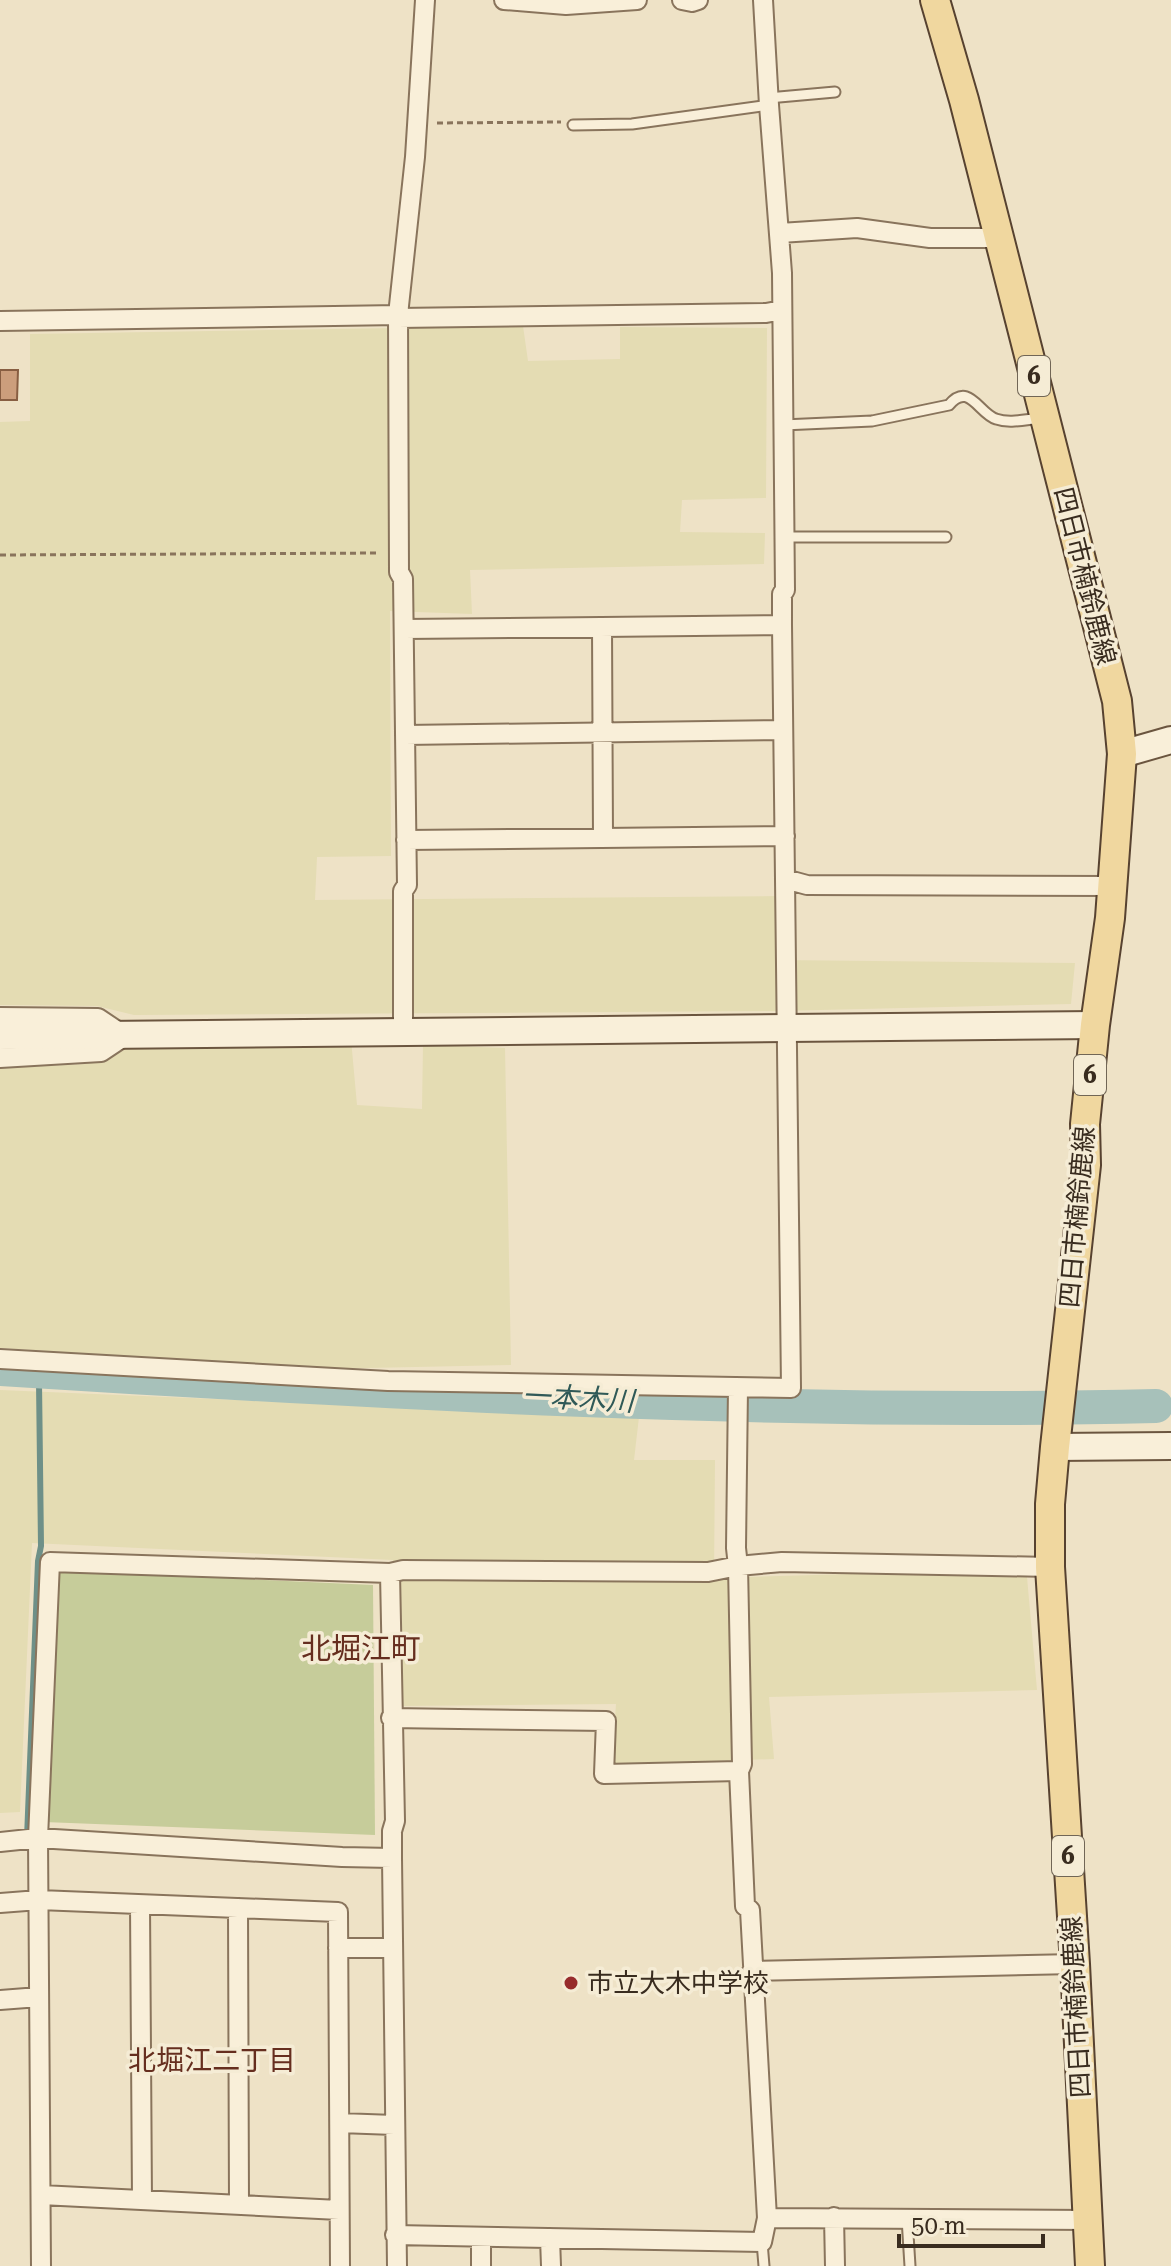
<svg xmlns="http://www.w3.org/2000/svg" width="1171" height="2266" viewBox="0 0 1171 2266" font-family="'Roboto Serif','Noto Sans JP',serif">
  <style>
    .farmland { fill: #e4dcb3 }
    .green { fill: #c6cc9a }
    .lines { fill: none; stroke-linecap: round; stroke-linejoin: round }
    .stream { stroke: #6e9088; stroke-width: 6 }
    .river { stroke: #a7c1ba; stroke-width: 34 }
    .building { fill: #cc9e7c; stroke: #885e42; stroke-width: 2 }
    .lane-casing { stroke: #89745c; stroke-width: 13 }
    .street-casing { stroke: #89745c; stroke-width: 22 }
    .secondary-casing { stroke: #6b553f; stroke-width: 30 }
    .primary-casing { stroke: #574230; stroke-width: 32 }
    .path { stroke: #89745c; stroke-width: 3; stroke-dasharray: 6 4; stroke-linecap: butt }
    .lane { stroke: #f9efd9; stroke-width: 9 }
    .street { stroke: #f9efd9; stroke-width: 18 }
    .secondary { stroke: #f9efd9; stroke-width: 26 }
    .primary { stroke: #f0d79f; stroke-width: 28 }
    .poi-dot { fill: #972c2c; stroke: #f5ecd5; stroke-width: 3 }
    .labels { text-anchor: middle; stroke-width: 7; stroke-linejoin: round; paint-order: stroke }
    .shield { fill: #f5ecd5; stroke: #716656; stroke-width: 2 }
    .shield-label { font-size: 24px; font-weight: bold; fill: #392c1f }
    .street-label { font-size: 26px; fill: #392c1f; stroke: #f5ecd5 }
    .poi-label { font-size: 26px; fill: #392c1f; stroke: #f5ecd5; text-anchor: start }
    .water-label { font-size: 28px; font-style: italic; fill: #2f5957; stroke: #f5ecd5 }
    .neighbourhood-label { font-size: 28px; fill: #662e1f; stroke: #f5ecd5 }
    .quarter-label { font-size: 30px; fill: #662e1f; stroke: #f5ecd5 }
  </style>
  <rect width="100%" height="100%" fill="#eee2c6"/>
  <path class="farmland" d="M523,326L528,361L620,359V327L767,328L766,498L682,500L680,532L765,533L764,564L470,570L472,614L390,611L391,856L317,857L315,900L779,896L777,960L1075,963L1071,1004L779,1011L134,1015L97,1006L0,1005V422L30,421V334Z
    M351,1039L357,1105L422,1109L423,1045L505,1048L511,1365L320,1369L0,1348V1068L86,1064L136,1045Z
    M0,1390L639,1417L634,1460H715L714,1578L850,1574L1027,1577L1037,1690L769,1697L774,1759L612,1765L616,1704L398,1706L393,1560L32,1543L20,1812L0,1813Z"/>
  <path class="green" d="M54,1570L373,1585L375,1835L44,1822Z"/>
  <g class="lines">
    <path class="stream" d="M27,1838L38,1561L41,1546L39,1382"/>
    <path class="river" d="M0,1369C385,1393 771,1415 1156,1406"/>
  </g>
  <path class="building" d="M0,370H18L17,400H0Z"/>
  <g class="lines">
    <defs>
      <path id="lane" d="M768,98L835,92
        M573,125L632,124L769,105
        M783,425L872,421L949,405C969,381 979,414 996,419C1010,424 1027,419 1042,418
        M784,537H946
        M907,2218L910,2266
        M762,2242L764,2266"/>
      <path id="street" d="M504,0L566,5L637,0
        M682,0L692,2L698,0
        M780,233L857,228L930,238H999
        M398,318L766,313L782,310
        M0,321L398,315
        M602,627L603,838
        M404,629L782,625
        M405,735L783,730
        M406,840L785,836
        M785,879L807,885L1112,886
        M0,1017L98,1018L125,1036L101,1052L0,1058
        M403,1031V891L407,885L403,579L399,572L398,315L415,157L425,0
        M0,1359L388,1381L791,1388L782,625V594L785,590L782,273L769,105L763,0
        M390,1573L395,1821L392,1831V1858L397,2266
        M391,1718L606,1721L604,1774L739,1771
        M0,1842L38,1838L342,1857L392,1858
        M0,1903L39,1900L338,1912L340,2266
        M140,1905L142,2200
        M238,1908L239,2205
        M338,1948H393
        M752,1971L1075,1964
        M0,2000L39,1997
        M340,2123L394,2125
        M41,2195L339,2210
        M834,2217L835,2266
        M767,2218L1087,2220
        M395,2235L762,2242L767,2218L750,1910L745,1906L739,1771L742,1764L738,1566L736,1548L738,1388
        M550,2238L551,2266
        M41,2266L38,1838L50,1562L390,1573L403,1570L708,1572L738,1566L782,1562L1050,1567
        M481,2266V2237"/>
      <path id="secondary" d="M1122,754L1171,740
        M0,1036L1095,1025
        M1055,1447L1171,1446"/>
      <path id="primary" d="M935,0L964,100L1117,701L1122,754L1110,918L1095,1025L1085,1124L1086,1165L1055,1447L1050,1504V1567L1075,1964L1090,2266"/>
    </defs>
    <use href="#lane" class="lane-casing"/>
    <use href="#street" class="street-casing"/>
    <use href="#secondary" class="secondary-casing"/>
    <use href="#primary" class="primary-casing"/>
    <path class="path" d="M437,123L561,122
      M0,555L380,553"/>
    <use href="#lane" class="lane"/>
    <use href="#street" class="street"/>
    <use href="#secondary" class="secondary"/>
    <use href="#primary" class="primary"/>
  </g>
  <circle class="poi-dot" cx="571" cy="1983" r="8"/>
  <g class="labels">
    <g class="shield">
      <rect x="1018" y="356" width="32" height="40" rx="6"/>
      <rect x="1074" y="1055" width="32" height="40" rx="6"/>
      <rect x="1052" y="1836" width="32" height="40" rx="6"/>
    </g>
    <g class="shield-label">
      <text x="1034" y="384">6</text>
      <text x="1090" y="1083">6</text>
      <text x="1068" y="1864">6</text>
    </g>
    <g class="street-label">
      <text transform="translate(1085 576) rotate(76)" y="9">四日市楠鈴鹿線</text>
      <text transform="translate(1077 1217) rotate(-85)" y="9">四日市楠鈴鹿線</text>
      <text transform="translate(1076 2007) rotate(-93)" y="9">四日市楠鈴鹿線</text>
    </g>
    <g class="poi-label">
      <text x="587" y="1992">市立大木中学校</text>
    </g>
    <g class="water-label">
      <text transform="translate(578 1398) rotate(3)" y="10">一本木川</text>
    </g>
    <g class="neighbourhood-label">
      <text x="212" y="2070">北堀江二丁目</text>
    </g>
    <g class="quarter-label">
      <text x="361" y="1659">北堀江町</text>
    </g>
  </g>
  <path d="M899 2234v12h144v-12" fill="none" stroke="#392c1f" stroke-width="4"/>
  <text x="911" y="2234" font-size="24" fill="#392c1f" stroke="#f5ecd5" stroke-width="6" paint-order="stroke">50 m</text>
</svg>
